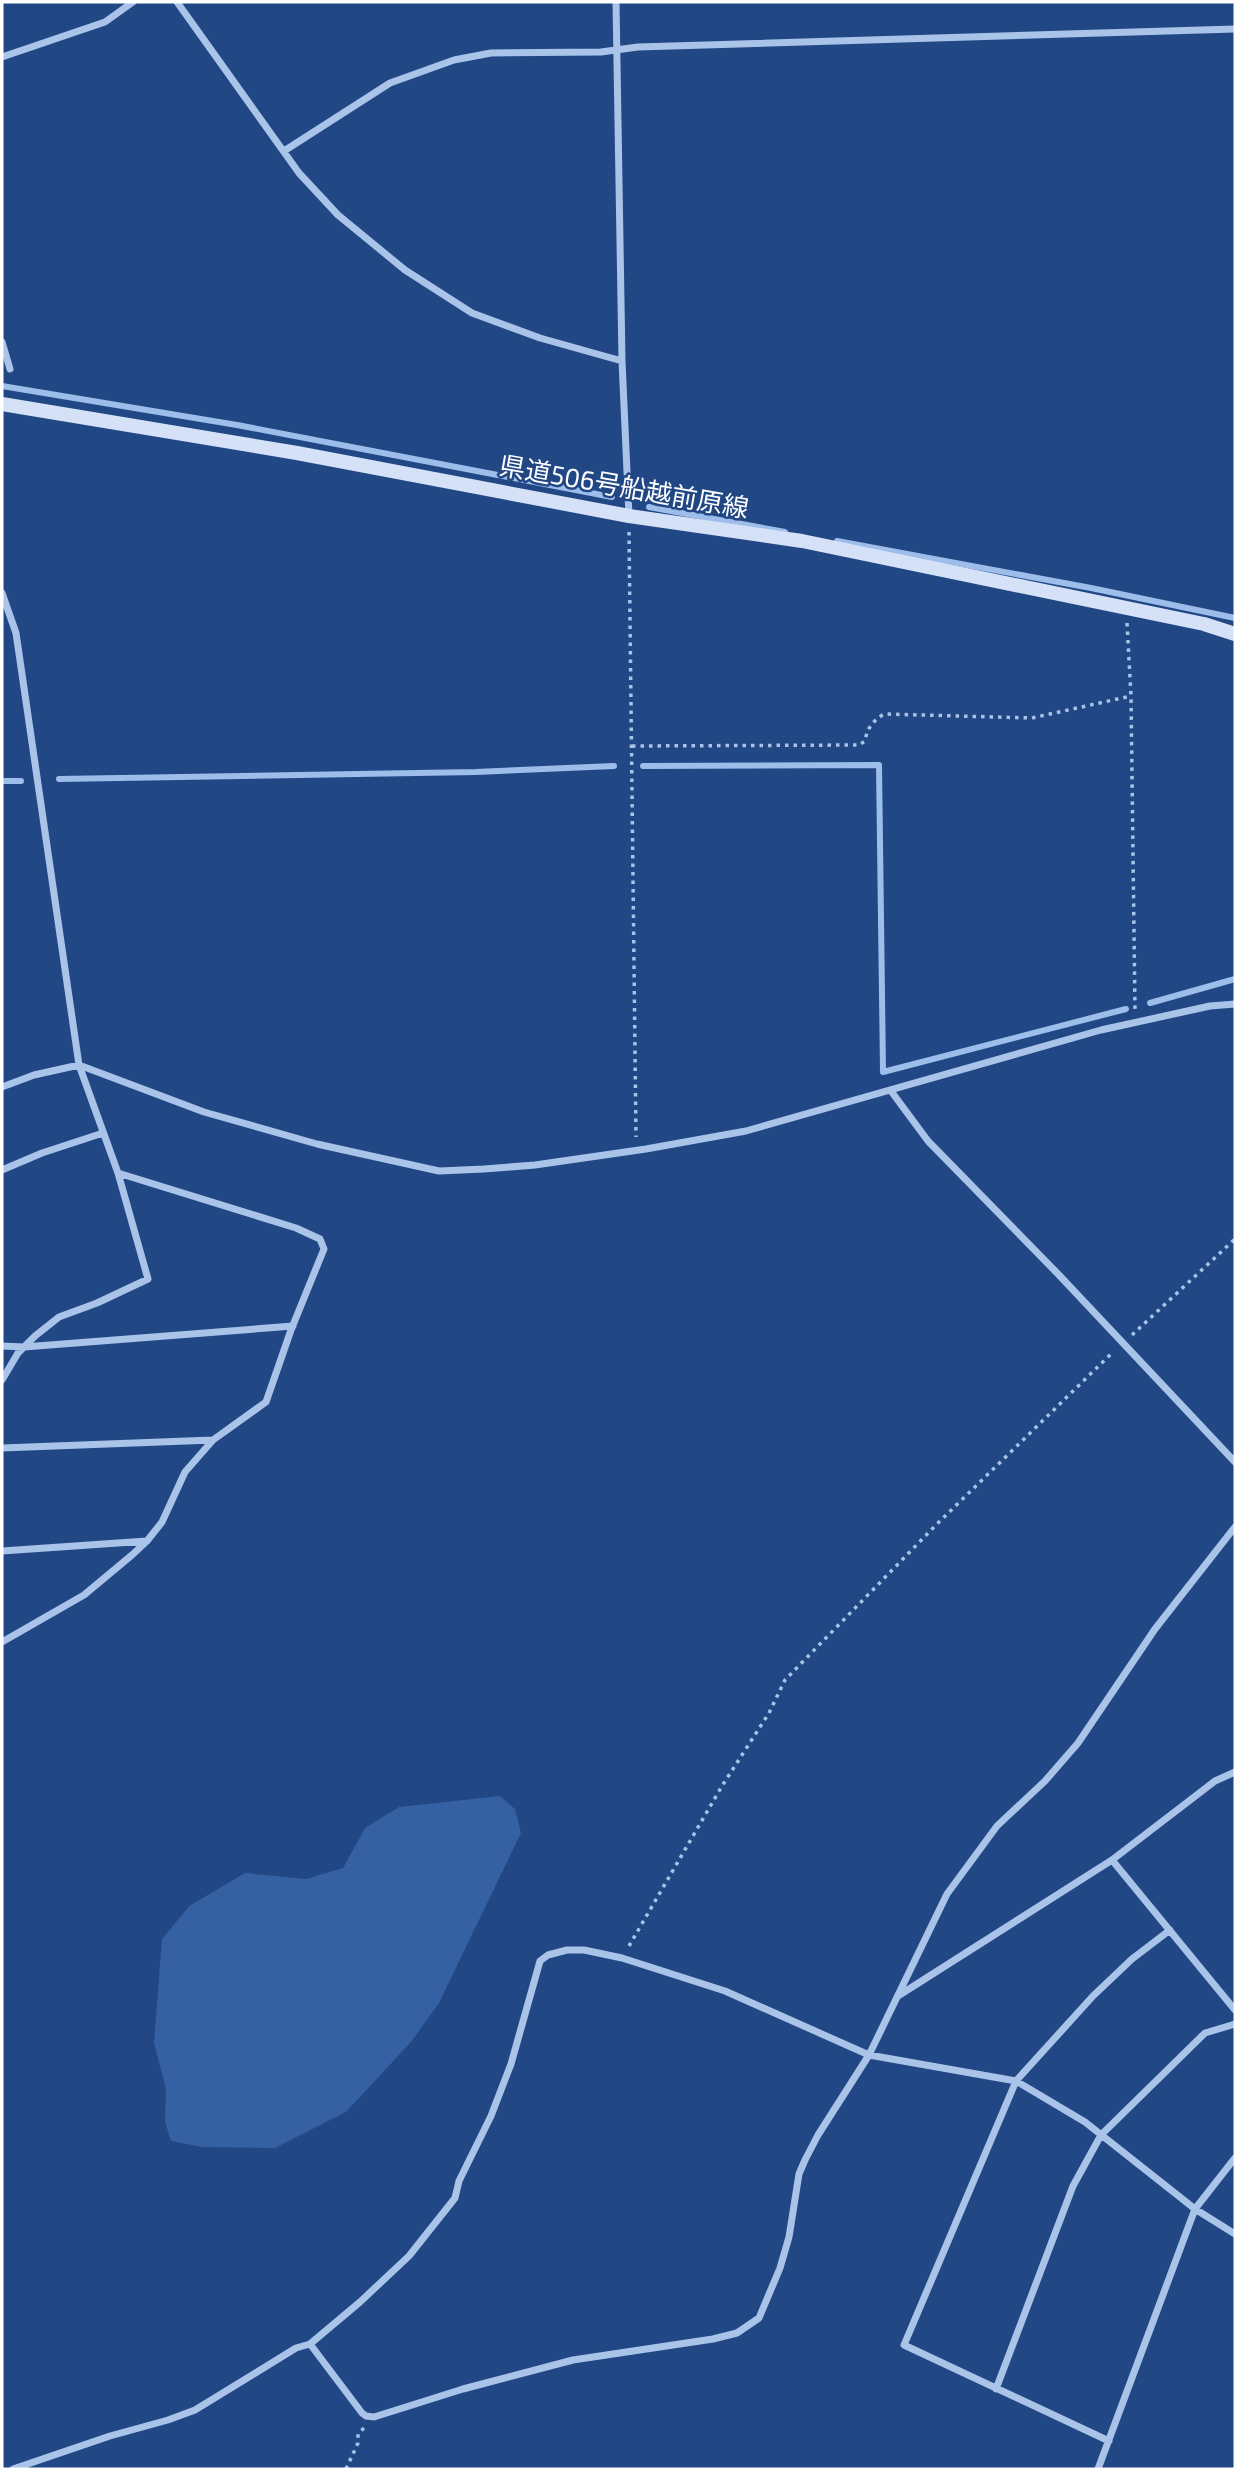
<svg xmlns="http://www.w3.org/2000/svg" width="1237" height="2471" viewBox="0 0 1237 2471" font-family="'Exo 2','Noto Sans JP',sans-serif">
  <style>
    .green { fill: #3560a1 }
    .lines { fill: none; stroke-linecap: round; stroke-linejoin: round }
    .stream { stroke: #9dbdea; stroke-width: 6 }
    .path { stroke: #a9c3e9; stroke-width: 3.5; stroke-dasharray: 3.5 5; stroke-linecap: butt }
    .minor { stroke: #a9c3e9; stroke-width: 7 }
    .secondary { stroke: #d4e1f7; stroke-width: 14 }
    .labels { text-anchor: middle; stroke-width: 5; stroke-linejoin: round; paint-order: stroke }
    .street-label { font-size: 26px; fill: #fff; stroke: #214784 }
  </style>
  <rect width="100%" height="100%" fill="#214784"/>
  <path class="green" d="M500,1796L515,1809L521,1833L439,2003L411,2042L346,2112L275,2148L202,2147L171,2141L165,2122L166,2089L154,2043L162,1939L189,1906L245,1873L306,1879L343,1868L365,1828L399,1807Z"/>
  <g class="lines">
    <path class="stream" d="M2,386L237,425L612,497
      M649,507L785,532
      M837,541L1091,588L1235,618
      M643,766L879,765L883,1072L1126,1009
      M59,779L476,772L614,766
      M2,781H21
      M1150,1003L1235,979"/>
    <path class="path" d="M629,532L636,1137
      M1127,623L1131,696L1135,1011
      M632,746L859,745L865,741C867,728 873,721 884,714L1032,718L1131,696
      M1132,1335L1235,1239
      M629,1946L722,1786L769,1713L785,1680L937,1524L1113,1352
      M346,2469L358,2443V2434L364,2428"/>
    <path class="minor" d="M177,2L299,173L338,215L405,270L472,313L540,338L622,361L629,516
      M616,2L622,361
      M2,57L105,22L133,2
      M284,151L390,83L454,60L491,53L601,52L638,47L1235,29
      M2,342L10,369
      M2,593L16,633L79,1065L118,1173L148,1279L97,1303L59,1317L35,1336L18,1353L2,1380
      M2,1087L34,1075L79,1065L204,1112L317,1144L439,1171L484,1169L535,1165L646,1149L746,1131L1101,1030L1210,1006L1235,1004
      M891,1091L928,1141L1059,1275L1235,1462
      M2,1170L42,1153L103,1133
      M2,1346L24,1347L293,1326
      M2,1448L213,1440
      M2,1551L147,1541
      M2,1642L84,1595L132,1555L147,1541L162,1522L185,1472L213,1440L266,1402L291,1330L324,1249L320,1239L296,1228L118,1173
      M1112,1860L1235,2010
      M898,1996L1112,1860L1215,1781L1235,1772
      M310,2344L362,2413L366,2416L374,2417L463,2389L573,2360L713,2339L737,2333L759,2318L780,2268L789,2237L799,2174L805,2160L818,2135L869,2055L947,1894L997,1826L1045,1781L1078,1743L1155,1629L1235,1527
      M996,2389L1073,2186L1101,2135L1205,2033L1235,2024
      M1109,2441L904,2345L1016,2081L1093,1996L1132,1959L1170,1930
      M13,2469L110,2436L168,2420L195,2410L296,2348L310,2344L360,2302L409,2256L455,2198L459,2181L491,2116L511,2064L540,1961L548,1955L567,1950H584L622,1958L725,1991L869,2055L1016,2081L1085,2122L1195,2209L1235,2234
      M1098,2469L1195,2209L1235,2158"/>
    <path class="secondary" d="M2,404L297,453L629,516L802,541L1204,624L1235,634"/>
  </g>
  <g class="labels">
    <g class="street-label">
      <text transform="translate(624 487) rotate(10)" y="9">県道506号船越前原線</text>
    </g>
  </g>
  <rect width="1237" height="2471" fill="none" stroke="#ffffff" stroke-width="7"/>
</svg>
